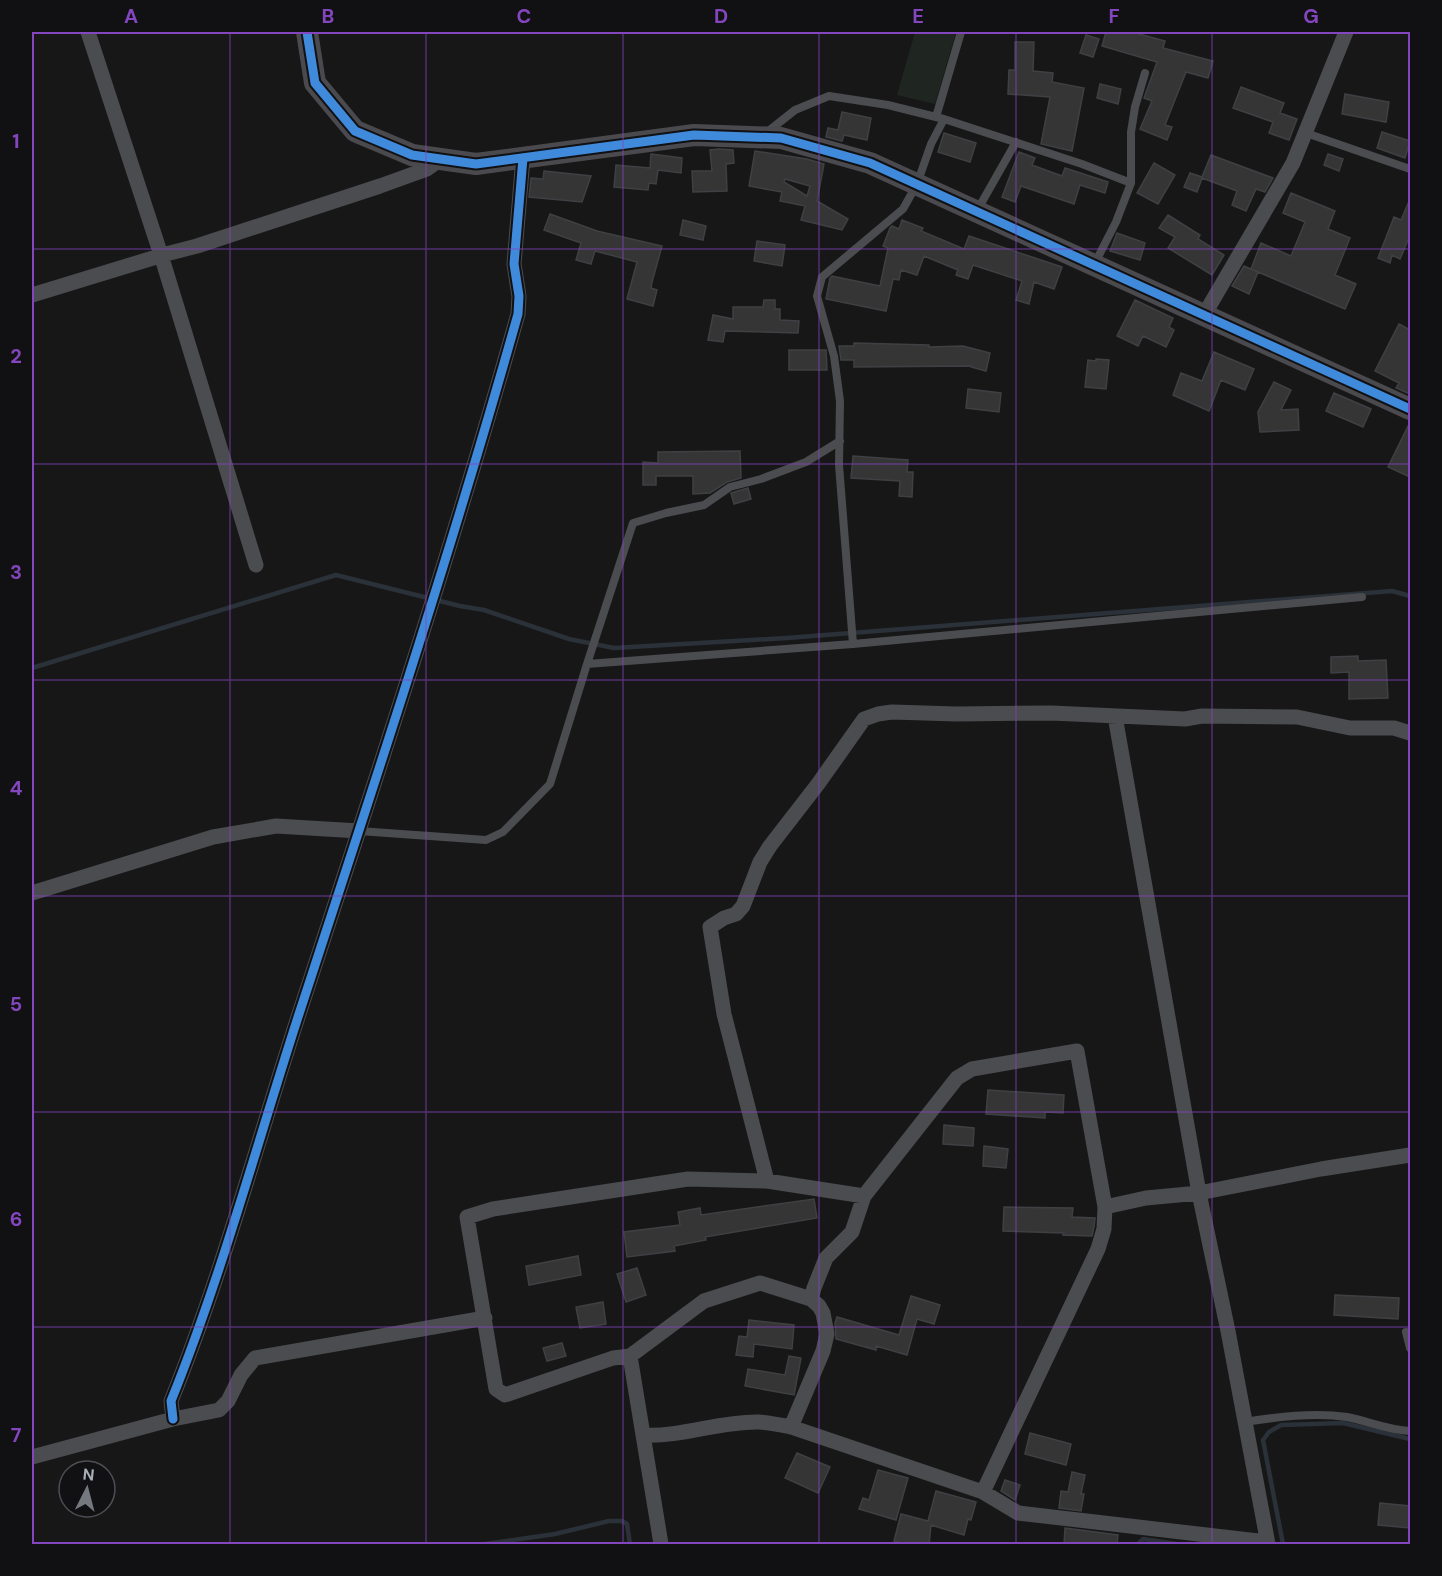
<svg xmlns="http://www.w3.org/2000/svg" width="1442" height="1576" viewBox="0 0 1442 1576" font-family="'DM Sans',sans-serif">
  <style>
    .green { fill: #1f2621 }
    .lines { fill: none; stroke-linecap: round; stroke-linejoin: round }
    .stream { stroke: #2b3139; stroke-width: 4.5 }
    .building { fill: #353536; stroke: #3f4043; stroke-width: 1.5; fill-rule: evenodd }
    .lane { stroke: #4b4c50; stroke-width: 8 }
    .street { stroke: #4b4c50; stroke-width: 15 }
    .secondary { stroke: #4a4a4e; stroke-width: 22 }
    .cycleway-casing { stroke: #111113; stroke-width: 13 }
    .cycleway { stroke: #408adc; stroke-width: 9 }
    .grid { fill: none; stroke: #8446be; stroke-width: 1.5; stroke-opacity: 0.55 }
    .neatline { fill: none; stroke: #8446be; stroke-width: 2 }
    .grid-label { font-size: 20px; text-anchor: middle; font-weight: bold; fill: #8446be }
  </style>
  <rect width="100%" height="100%" fill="#171717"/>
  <path class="green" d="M915,32H956L935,104L897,95Z"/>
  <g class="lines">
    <path class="stream" d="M32,668L336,575L460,606L484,610L569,639L614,648L787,638L1392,591L1410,596
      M485,1544L555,1534L609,1521H622L627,1524L630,1544
      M1138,1544L1143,1539L1177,1544
      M1283,1544L1263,1440L1269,1432L1281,1425L1343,1423L1410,1439"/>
  </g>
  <path class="building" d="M1106,32H1132L1165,41L1163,48L1213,61L1208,78L1186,72L1165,125L1172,127L1167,140L1140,129L1152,101L1144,98L1157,62L1102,46Z
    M1086,35L1099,39L1093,57L1080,53Z
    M1015,42H1034L1033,71L1053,73L1052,82L1084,88L1072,151L1041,144L1050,97L1008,94L1009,70H1015Z
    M1100,84L1121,89L1118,104L1097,98Z
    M1241,87L1284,103L1280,113L1297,119L1289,140L1269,133L1273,122L1233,108Z
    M1345,94L1389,102L1386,122L1342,114Z
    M842,112L871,118L867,140L844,135L842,141L826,137L828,128L838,130Z
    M1382,132L1410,141L1405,158L1377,148Z
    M944,133L976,143L970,162L938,152Z
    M719,149L733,150L734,163L726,164L727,191L693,192L692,171H712L710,150Z
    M755,151L807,159L824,164L817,201L848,219L842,230L801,220L805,206L780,201L782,192L749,186ZM785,179L810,186L807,196L784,182Z
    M1019,152L1035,158L1032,165L1062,176L1065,168L1108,182L1105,193L1080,185L1074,204L1021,186L1015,202L1002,197Z
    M651,154L682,158L681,173L658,170L656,184L649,183L648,190L614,187L616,165L650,168Z
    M1328,154L1343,159L1339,171L1324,165Z
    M1211,155L1273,178L1265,192L1256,189L1246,211L1232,205L1237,191L1202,178L1197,192L1184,187L1190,173L1202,177Z
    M1154,163L1175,175L1158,204L1137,193Z
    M544,171L591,176L582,202L529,197L531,178L543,179Z
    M1291,193L1335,211L1328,229L1350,238L1335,275L1356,284L1345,309L1251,269L1261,243L1291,256L1305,222L1283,213Z
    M1410,199V242L1408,240L1400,259L1392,255L1390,263L1378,258L1394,217L1401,220Z
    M550,214L597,231L662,246L652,282L651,288L657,290L653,306L627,299L637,262L595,251L591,264L576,260L581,243L544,230Z
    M1168,215L1200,235L1198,239L1224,255L1212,275L1168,248L1175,237L1159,228Z
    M683,220L706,226L703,240L680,235Z
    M902,220L923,228L921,231L964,249L969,236L1062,267L1054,289L1034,282L1029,304L1016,300L1022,281L973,265L968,279L956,275L958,270L924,256L917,275L901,270L899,280L893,279L886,311L826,299L830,278L832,276L880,286L888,248L883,246L890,228L892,226L899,229Z
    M1117,233L1145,243L1140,260L1110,251Z
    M757,241L785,245L782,266L754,261Z
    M1244,266L1258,272L1249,294L1232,286Z
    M764,300H775V309H780V320L799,321L798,333L725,331L723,342L708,340L713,315L733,319V307H763Z
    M1135,300L1173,318L1169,327L1174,330L1166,347L1143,336L1138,346L1117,336Z
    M1399,324L1410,330V394L1396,388L1399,383L1375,371Z
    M854,343L929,345V347L963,346L990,353L986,371L971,367V366L854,367V360H841L839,346H854Z
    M789,350H826L827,370H789Z
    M1214,352L1254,369L1245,390L1221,380L1209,411L1173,395L1181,373L1202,381Z
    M1096,359L1109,360L1106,389L1085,387L1088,360L1096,361Z
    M1274,382L1291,390L1281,410L1298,409L1299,430L1260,432L1258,412Z
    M968,389L1001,393L999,412L966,408Z
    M1334,393L1371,409L1363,427L1326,411Z
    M1410,422V477L1388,467Z
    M740,451L741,478L727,482L710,493L693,494V476H656V485H643V462L658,463V452Z
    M853,456L908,460L907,472H913L912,497L899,496L900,481L851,478Z
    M748,488L751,499L734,504L731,493Z
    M1358,656V661L1386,660L1388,698L1349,699V672L1331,673V657Z
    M988,1090L1064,1095L1063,1113L1045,1112V1118L986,1114Z
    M944,1125L974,1128L973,1146L943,1144Z
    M984,1146L1008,1149L1006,1168L983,1166Z
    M814,1199L817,1218L705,1237L706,1240L674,1246L675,1251L627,1257L624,1232L680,1225L678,1212L700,1208L701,1215Z
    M1004,1207L1073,1208L1072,1217L1095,1218L1094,1227L1092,1236L1063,1235L1064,1233L1003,1231Z
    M578,1256L581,1275L529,1285L526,1266Z
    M637,1268L646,1295L626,1302L617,1274Z
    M1335,1295L1399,1298L1398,1319L1334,1315Z
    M911,1296L940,1305L934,1324L917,1319L907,1355L876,1346V1350L836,1339L835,1323L837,1317L899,1335Z
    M603,1302L606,1324L580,1328L576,1307Z
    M749,1320L794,1325L792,1349L754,1344L753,1357L736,1355L739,1336L747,1337Z
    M562,1343L566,1356L547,1361L543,1348Z
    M789,1356L801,1358L794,1395L745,1386L748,1369L785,1375Z
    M1030,1433L1071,1444L1066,1465L1025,1454Z
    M797,1453L830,1467L818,1493L785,1478Z
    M878,1470L908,1478L896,1520L859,1509L863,1498L869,1500Z
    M1072,1472L1085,1475L1081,1494H1084L1081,1511L1059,1508L1061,1491L1068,1492Z
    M1005,1480L1020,1485L1015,1500L1001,1491Z
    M936,1491L976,1502L971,1520L968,1519L964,1535L931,1525L929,1545H907L894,1541L901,1514L928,1521Z
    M1380,1503L1410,1506V1528L1378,1525Z
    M1065,1528L1118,1535L1117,1545H1064Z"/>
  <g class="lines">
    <path class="lane" d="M936,117L961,32
      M766,133L795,110L829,96L888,105L944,119L1082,164L1131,183
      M1306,133L1410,169
      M978,209L1016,142
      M1095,263L1116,222L1131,183V132L1135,107L1145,73
      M853,644L839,465L840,401L834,356L817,296L822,277L903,209L917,184L931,144L944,119
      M587,664L633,523L666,513L704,505L730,487L761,479L806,462L840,441
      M359,831L486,840L503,832L550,784L587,664L853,644L1362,597
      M1406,1332L1410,1348
      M1244,1422C1277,1417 1314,1412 1347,1417C1368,1421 1388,1430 1410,1431"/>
    <path class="street" d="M88,32L161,255L256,565
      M32,295L166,254L197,246L380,186L427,169L441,159
      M1204,315L1293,163L1346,32
      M1115,716L1199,1193L1228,1331L1268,1544
      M32,893L213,837L276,826L359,831
      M767,1181L724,1014L710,927L724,918L736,914L743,906L760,862L770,846L818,784L864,719L878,714L892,712L956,714L1051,713L1185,719L1202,716L1297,717L1350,728H1394L1410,733
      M1105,1207L1146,1198L1199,1193L1321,1169L1410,1155
      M811,1299L814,1288L826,1258L852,1232L864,1196L957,1078L972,1069L1077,1051L1105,1207L1104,1229L1098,1249L983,1492
      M630,1356L661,1544
      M173,1419L171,1401C222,1275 257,1143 299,1014C375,782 452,549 518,314L519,296L514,264L523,158
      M791,1427L823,1351L827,1334L823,1313L819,1306L811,1299L760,1283L704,1301L630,1356L613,1358L505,1395L496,1389L467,1217L493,1209L688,1179L767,1181L864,1196
      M644,1435C682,1437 720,1421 759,1422C770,1423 781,1425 791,1427L983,1492L1018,1513L1267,1542
      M32,1457L173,1419L219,1410L228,1401L241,1375L255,1358L485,1318"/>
    <path class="secondary" d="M307,32L315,83L355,131L412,155L476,164L694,135L781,138L870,163L1410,409"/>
    <defs>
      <path id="cycleway" d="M307,32L315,83L355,131L412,155L476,164L694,135L781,138L870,163L1410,409
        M173,1419L171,1401C222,1275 257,1143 299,1014C375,782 452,549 518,314L519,296L514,264L523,158"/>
    </defs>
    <use href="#cycleway" class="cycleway-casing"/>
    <use href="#cycleway" class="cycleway"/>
  </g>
  <path class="grid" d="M230,32V1544M426,32V1544M623,32V1544M819,32V1544M1016,32V1544M1212,32V1544M32,249H1410M32,464H1410M32,680H1410M32,896H1410M32,1112H1410M32,1327H1410"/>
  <rect width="1442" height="1576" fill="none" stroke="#111113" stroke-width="66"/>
  <g transform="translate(87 1489) rotate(6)"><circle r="28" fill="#111113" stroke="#4e4f55" stroke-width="1.5"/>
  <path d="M0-4.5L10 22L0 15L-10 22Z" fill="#767880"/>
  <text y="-9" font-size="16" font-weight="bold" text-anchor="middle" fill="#a9adb8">N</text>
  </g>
  <rect x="33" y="33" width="1376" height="1510" class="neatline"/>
  <g class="grid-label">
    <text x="131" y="23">A</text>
    <text x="328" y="23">B</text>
    <text x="524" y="23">C</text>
    <text x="721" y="23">D</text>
    <text x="918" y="23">E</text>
    <text x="1114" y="23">F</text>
    <text x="1311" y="23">G</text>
    <text x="16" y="148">1</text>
    <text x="16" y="363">2</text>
    <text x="16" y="579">3</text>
    <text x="16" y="795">4</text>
    <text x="16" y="1011">5</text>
    <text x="16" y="1226">6</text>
    <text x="16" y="1442">7</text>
  </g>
</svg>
